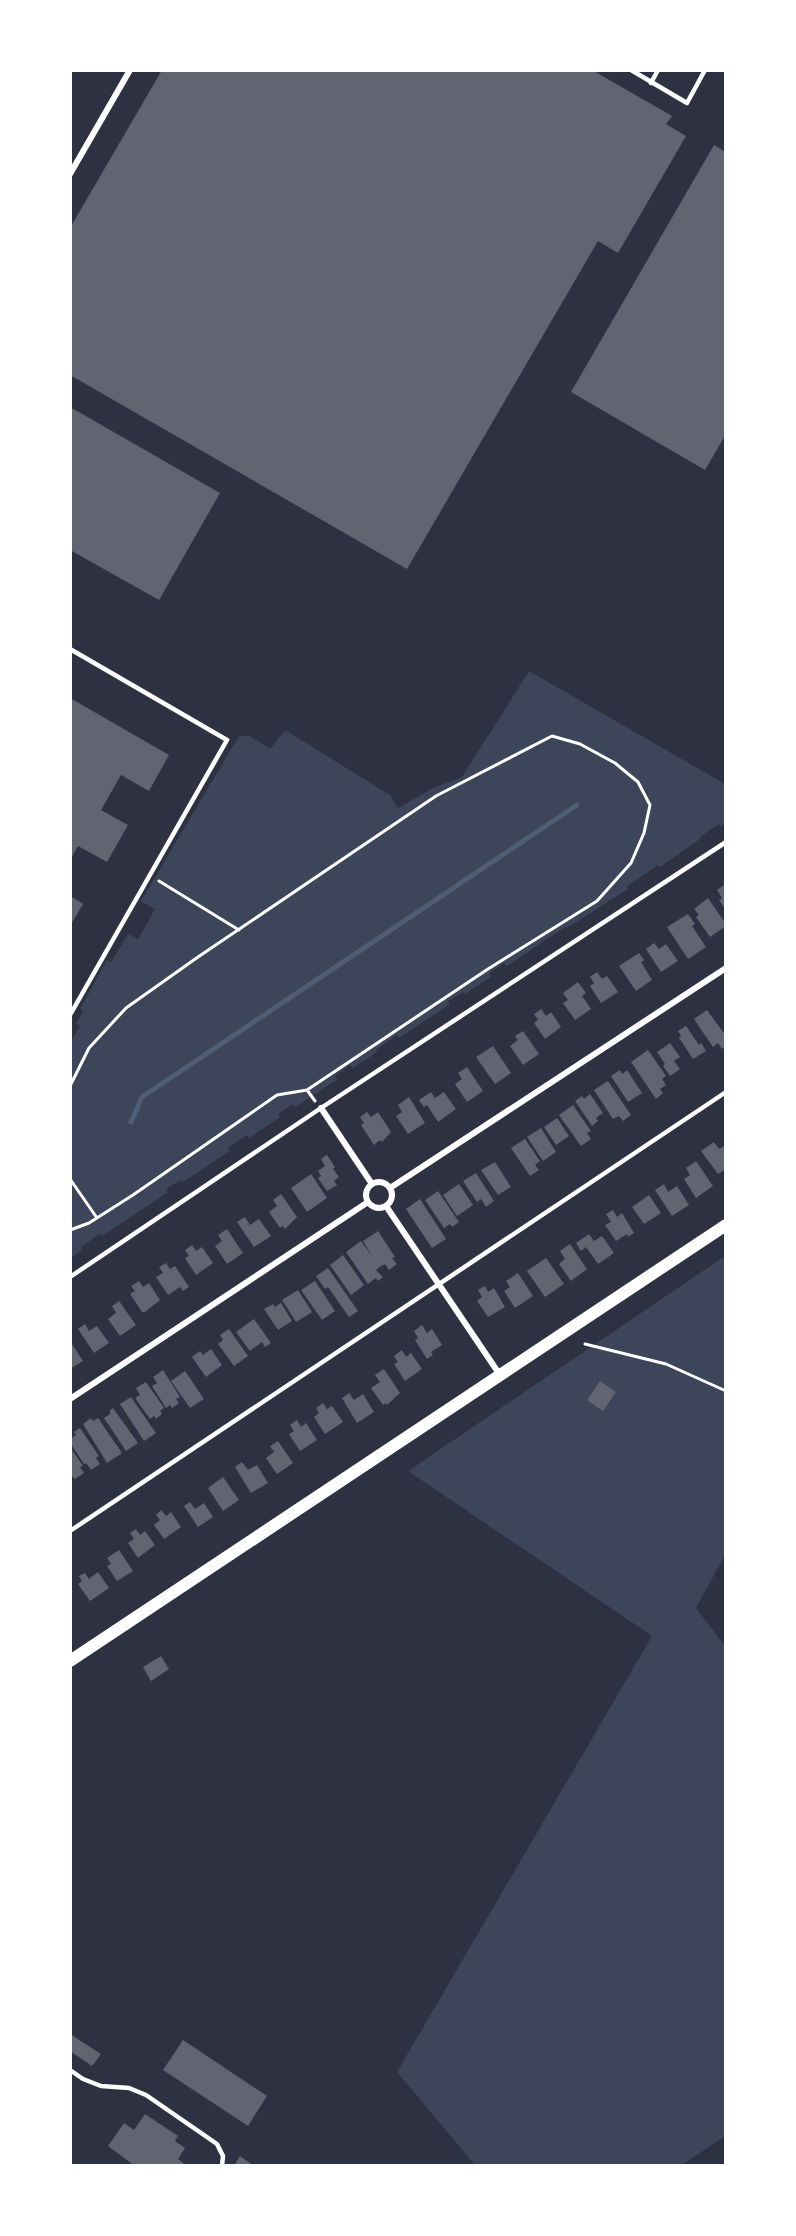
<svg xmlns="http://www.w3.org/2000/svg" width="796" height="2236" viewBox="0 0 796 2236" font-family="'Space Grotesk',sans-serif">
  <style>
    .green { fill: #3c4559 }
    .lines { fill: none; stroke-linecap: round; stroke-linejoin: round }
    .stream { stroke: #4f5d75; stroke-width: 5 }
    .building { fill: #626471 }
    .path { stroke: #fff; stroke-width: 3 }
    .service { stroke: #fff; stroke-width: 4.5 }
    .minor { stroke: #fff; stroke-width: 6 }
    .secondary { stroke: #fff; stroke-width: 12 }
  </style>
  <rect width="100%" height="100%" fill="#2d3142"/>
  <path class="green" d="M529,671L725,784V823L721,827L719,824L700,837V839L660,867L658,865L627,886L628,889L567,928L565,927L507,966L504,963L489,973L491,977L465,994L464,992L448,1001L450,1004L399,1038L397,1035L376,1050L377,1052L353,1068L350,1065L335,1076L337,1080L295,1107L293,1104L278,1114L280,1117L249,1138L247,1135L228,1148L230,1151L183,1182L181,1180L166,1189L168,1192L102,1236L100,1234L81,1247L82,1250L71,1258L70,1043L80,1026L76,1024L83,1011L80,1009L107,960L111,962L128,934L138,939L155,909L141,901L239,736H250L270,749L285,730L390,795L398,808L433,788L462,777Z
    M725,1256V1555L696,1608L725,1646V2136L682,2165H475L397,2072L652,1636L408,1471Z"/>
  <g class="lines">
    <path class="stream" d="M131,1122L142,1097L577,805"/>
  </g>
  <path class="building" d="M162,70H592L672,116L666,124L686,136L618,253L598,241L407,569L70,375V228Z
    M714,145L724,151L726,148V434L705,470L571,392Z
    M70,407L220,493L159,600L70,550Z
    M70,698L169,755L149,791L121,775L101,810L128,825L107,862L78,846L70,860Z
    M726,884V910L719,900L722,898L717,890Z
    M70,896L83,904L70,926Z
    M708,898L726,924V926L710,937L696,917L699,915L694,909Z
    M688,914L695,924L692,926L706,947L688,959L667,927Z
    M654,943L659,949L666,944L678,961L661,972L646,949Z
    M639,953L644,960L641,962L652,980L636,991L619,966Z
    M597,972L602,979L607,976L618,992L601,1003L590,986L594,983L590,977Z
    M578,982L586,993L582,996L591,1009L575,1020L563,1003L568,1000L563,993Z
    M541,1009L546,1016L551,1012L561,1027L545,1039L534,1023L538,1020L534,1014Z
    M707,1010L726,1036V1046L722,1049L718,1043L713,1047L694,1019Z
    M686,1026L699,1045L701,1043L706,1051L693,1059L679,1038L681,1036L678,1031Z
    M523,1031L539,1054L523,1065L510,1046L518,1040L515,1036Z
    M670,1043L680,1057L674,1061L680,1069L670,1076L663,1066L665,1064L657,1052Z
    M493,1046L511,1073L495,1084L476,1057Z
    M648,1050L666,1076L662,1079L666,1085L660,1089L663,1093L656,1099L631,1062Z
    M467,1067L483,1091L467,1102L455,1084L462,1079L458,1073Z
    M620,1070L622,1074L627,1070L642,1093L628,1102L611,1076Z
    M608,1081L631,1115L623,1121L619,1116L613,1119L594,1090Z
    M431,1092L435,1098L444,1092L456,1109L438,1122L427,1105L424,1107L419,1100Z
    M590,1094L603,1113L596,1118L598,1121L592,1126L575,1101L582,1096L584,1099Z
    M409,1097L425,1123L408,1134L396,1116L402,1112L398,1105Z
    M573,1105L591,1131L587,1133L591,1139L581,1146L559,1115Z
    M367,1112L371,1117L378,1112L391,1132L382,1142L380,1140L374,1145L361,1125L364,1123L360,1117Z
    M557,1118L569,1136L556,1145L544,1127Z
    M541,1128L556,1152L543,1161L527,1137Z
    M525,1139L540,1161L535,1165L539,1170L530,1176L511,1148Z
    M714,1142L719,1149L724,1146L726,1149V1169L718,1174L701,1151Z
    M327,1155L335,1167L333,1169L339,1177L334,1181L337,1185L327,1191L318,1178L321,1176L318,1171L325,1166L321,1159Z
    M696,1161L713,1186L696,1198L684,1179L690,1175L686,1168Z
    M495,1162L511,1187L498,1195L481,1170Z
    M476,1173L494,1201L486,1207L481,1199L477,1202L463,1181Z
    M311,1174L327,1198L307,1212L291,1188Z
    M459,1184L473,1205L457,1216L443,1195Z
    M664,1184L668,1192L677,1186L689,1205L672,1216L655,1190Z
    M438,1191L459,1222L452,1227L450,1224L444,1228L425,1200Z
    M281,1194L297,1217L285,1229L283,1226L280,1228L269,1212L277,1206L273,1200Z
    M649,1195L661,1213L644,1224L632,1207Z
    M420,1199L446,1239L432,1248L406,1209Z
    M613,1210L617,1217L622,1213L634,1233L628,1237L627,1234L616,1241L605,1225L611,1222L606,1214Z
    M245,1217L250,1225L259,1219L271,1236L254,1247L237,1222Z
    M227,1229L243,1253L227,1264L215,1246L222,1241L218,1235Z
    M378,1231L395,1257L392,1258L397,1264L389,1270L385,1264L380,1267L376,1270L383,1277L378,1281L376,1278L368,1284L346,1252L361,1241L372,1256L363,1241Z
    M589,1234L594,1241L602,1236L614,1253L598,1264L586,1247L581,1251L576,1243Z
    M570,1244L587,1269L571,1281L559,1264L565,1259L560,1251Z
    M192,1245L196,1251L202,1247L213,1263L196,1275L185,1258L189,1256L185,1250Z
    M343,1255L364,1285L351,1295L330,1265Z
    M546,1258L564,1284L545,1297L527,1271Z
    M166,1263L170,1269L175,1266L189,1287L183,1291L180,1287L168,1295L156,1277L163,1273L159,1267Z
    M328,1268L358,1311L349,1317L328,1287L325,1289L316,1276Z
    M518,1273L533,1296L515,1308L504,1291L510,1287L506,1281Z
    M139,1281L143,1287L149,1283L160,1300L145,1312H142L130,1294L135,1291L131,1286Z
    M315,1281L335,1311L322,1320L301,1290Z
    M485,1286L488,1292L494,1288L505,1307L488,1317L477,1301L482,1297L478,1290Z
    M298,1290L312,1312L296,1322L282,1300Z
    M119,1301L136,1325L120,1336L108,1319L116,1313L112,1306Z
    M281,1303L292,1321L278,1330L264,1309L273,1304L275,1307Z
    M254,1319L271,1343L265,1347L262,1342L250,1351L236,1332Z
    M85,1324L89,1331L97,1326L109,1343L94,1353L78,1329Z
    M422,1325L427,1333L432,1329L442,1345L431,1352L433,1355L427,1359L415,1340L418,1338L414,1331Z
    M229,1329L248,1356L234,1366L218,1344L223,1340L220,1335Z
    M70,1341L83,1361L70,1369Z
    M211,1349L222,1365L206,1377L192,1357L200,1351L203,1355Z
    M402,1350L406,1357L411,1353L422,1369L405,1381L394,1364L398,1362L394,1356Z
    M384,1369L400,1393L387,1405L386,1403L383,1405L371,1388L380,1382L375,1375Z
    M163,1370L180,1397L176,1399L179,1403L172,1408L170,1405L166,1408L152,1386L157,1383L153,1377Z
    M185,1371L204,1399L190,1408L171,1381Z
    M600,1381L616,1392L603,1411L587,1400Z
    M146,1382L164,1408L160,1411L162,1414L156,1419L154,1416L150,1419L135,1398L140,1395L136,1388Z
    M349,1393L354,1400L363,1394L374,1412L357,1423L342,1398Z
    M131,1397L156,1433L144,1441L120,1404Z
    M323,1403L327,1409L332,1406L343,1422L325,1434L314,1417L319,1413L316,1408Z
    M113,1408L138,1443L126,1451L104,1418L110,1414V1410Z
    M91,1418L93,1421L98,1418L122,1453L107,1463L83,1424Z
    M297,1420L301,1427L306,1423L317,1440L300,1451L289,1434L294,1431L290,1425Z
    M80,1428L99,1456L96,1458L100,1464L91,1470L86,1463L84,1464L70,1443V1439L76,1435L74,1432Z
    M278,1441L293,1463L277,1474L266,1458L274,1452L270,1446Z
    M70,1447L83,1466L80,1467L84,1473L75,1479L70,1474Z
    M242,1462L248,1470L257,1465L268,1483L251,1493L235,1467Z
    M223,1477L239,1500L223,1511L208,1488Z
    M190,1502L195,1509L204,1503L213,1517L198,1527L184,1506Z
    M161,1510L166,1516L171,1512L181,1527L164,1539L154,1525L160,1520L156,1515Z
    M136,1529L140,1535L145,1531L155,1545L138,1558L128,1543L134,1539L130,1533Z
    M119,1550L133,1571L117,1581L107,1566L111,1564L107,1558Z
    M98,1572L109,1588L90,1601L78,1584L82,1581L79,1576L85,1573L89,1579Z
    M161,1656L169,1669L151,1681L143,1667Z
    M70,2034L101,2054L92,2066L70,2051Z
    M183,2040L267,2096L248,2126L163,2070Z
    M145,2114L178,2136L175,2141L185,2148L178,2159L187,2166H135L108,2146L124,2123L134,2130Z
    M240,2156L254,2166H234Z"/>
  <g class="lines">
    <path class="path" d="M159,881L239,930
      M70,1086L89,1048L126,1008L198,957L436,796L552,736L580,744L615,763L638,782L650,805L644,833L631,863L597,901L488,969L307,1090
      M70,1179L97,1218
      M70,1230L89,1223L133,1195L277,1095L307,1090L315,1101
      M585,1344L666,1364L726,1391"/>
    <path class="service" d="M631,70L687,103L705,70
      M651,83L658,70
      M70,649L227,740L70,1015
      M70,1277L321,1108L726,842
      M70,1531L726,1092
      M70,2070L83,2079L101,2086L129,2088L146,2095L217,2144L223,2156L222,2166"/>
    <path class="minor" d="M70,174L130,70
      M321,1108L372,1184
      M366 1195a13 13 0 1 1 26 0a13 13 0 1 1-26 0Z
      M390,1188L726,968
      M386,1206L500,1375
      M70,1399L368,1202"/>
    <path class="secondary" d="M70,1661L726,1225"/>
  </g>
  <rect width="796" height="2236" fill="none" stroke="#ffffff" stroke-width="144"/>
</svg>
